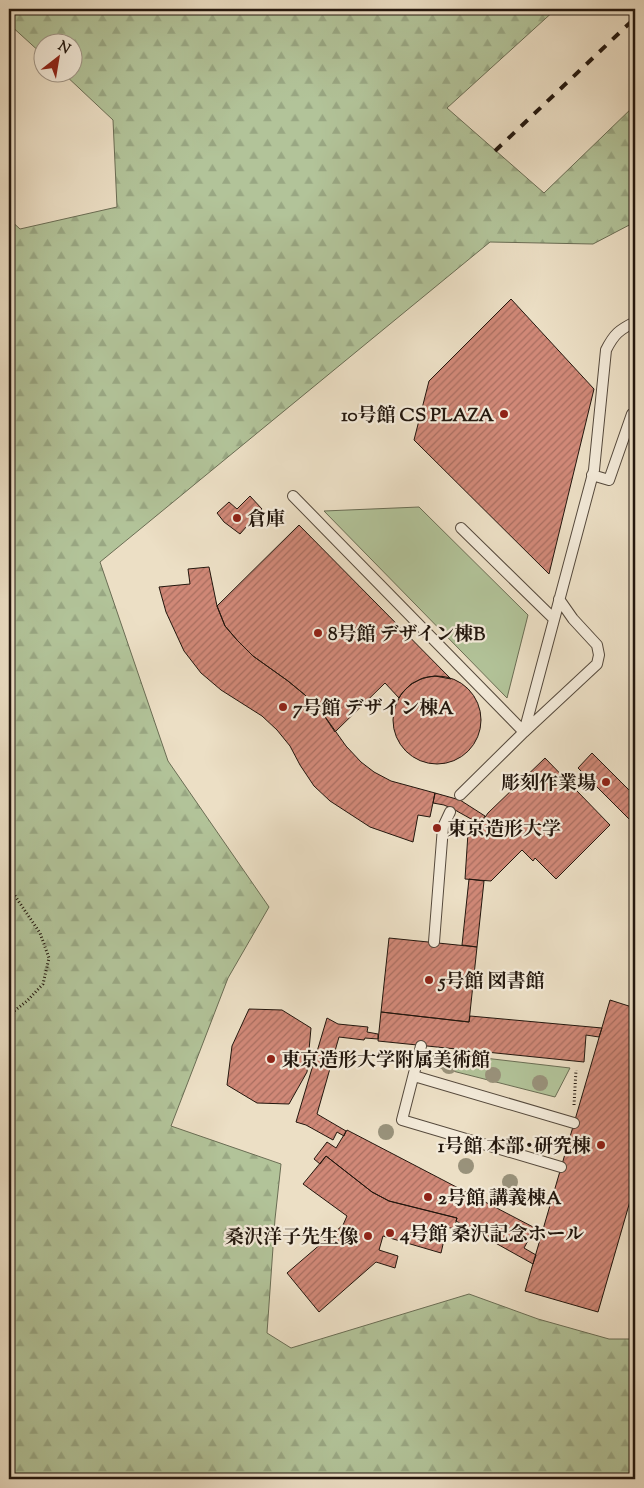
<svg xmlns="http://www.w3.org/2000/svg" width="644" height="1488" viewBox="0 0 644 1488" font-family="'Sorts Mill Goudy','Noto Serif JP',serif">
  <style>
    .green { fill: #b2c399; stroke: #6a6d54 }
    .forest { fill: url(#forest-firs); stroke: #6a6d54 }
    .building { fill: url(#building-hatch); stroke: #23170e }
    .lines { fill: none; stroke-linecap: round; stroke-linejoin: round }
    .service-casing { stroke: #55493c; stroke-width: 12 }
    .path { stroke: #23170e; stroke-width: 3; stroke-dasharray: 1 2.5; stroke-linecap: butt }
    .service { stroke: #f3ead9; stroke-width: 10 }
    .rail { stroke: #23170e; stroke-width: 4; stroke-dasharray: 9 9; stroke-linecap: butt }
    .tree { fill: #99927b }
    .poi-dot { fill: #8f2418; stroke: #f3ead9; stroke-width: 2 }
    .labels { text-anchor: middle; stroke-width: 4.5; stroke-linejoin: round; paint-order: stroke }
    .poi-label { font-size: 19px; font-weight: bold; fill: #23170e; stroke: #f3ead9; text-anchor: start }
  </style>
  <defs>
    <pattern id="forest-firs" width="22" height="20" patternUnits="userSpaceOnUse" patternTransform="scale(1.25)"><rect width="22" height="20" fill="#b2c399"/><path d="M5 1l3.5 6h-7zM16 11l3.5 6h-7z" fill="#99a783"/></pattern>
    <pattern id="building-hatch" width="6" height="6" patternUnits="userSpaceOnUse" patternTransform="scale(1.25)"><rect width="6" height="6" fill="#d08877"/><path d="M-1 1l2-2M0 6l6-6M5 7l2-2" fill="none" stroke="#a86e60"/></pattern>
  </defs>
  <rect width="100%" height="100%" fill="#ecdfc5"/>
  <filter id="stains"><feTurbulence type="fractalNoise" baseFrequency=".004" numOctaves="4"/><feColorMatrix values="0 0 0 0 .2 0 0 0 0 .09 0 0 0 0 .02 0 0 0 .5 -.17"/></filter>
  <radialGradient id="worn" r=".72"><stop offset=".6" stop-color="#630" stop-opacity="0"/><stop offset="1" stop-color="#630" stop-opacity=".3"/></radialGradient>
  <path class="green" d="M419,507L528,615L507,698L324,511Z
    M433,1052L570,1068L555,1097L433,1066Z"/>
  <path class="forest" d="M9,9H556L447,108L544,193L635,105V222L593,244L490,242L100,562L168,761L269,907L228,978L171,1126L281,1164L275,1219L267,1333L291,1348L469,1294L538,1319L609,1339H635V1479H9V219L20,229L117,207L113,120L63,73L72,72V42H42V54L9,24Z"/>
  <path class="building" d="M511,299L594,389L549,574L414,440L429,381Z
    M250,496L262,509L240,534L224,522L217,513L229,502L237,509Z
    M299,525L451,679L435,676L423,678L411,684L402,693L399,698L385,683L335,732L321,711L305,695L288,681L253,656L237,640L225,626L217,606Z
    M209,567L217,606L225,626L237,640L253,656L288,681L305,695L321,711L346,746L361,762L374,772L391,781L435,793L430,817L418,815L413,842L370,827L330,801L314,786L300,765L290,746L277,730L262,716L221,690L201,673L184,651L166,612L159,587L190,584L188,569Z
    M393 720a44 44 0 1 1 88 0a44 44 0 1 1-88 0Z
    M592,753L635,796V825L578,768Z
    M545,758L610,825L556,879L535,858L533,861L522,850L491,881L465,879L468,833H474L488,813Z
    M435,793L460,800L485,816L480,824L455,810L444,805L433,803Z
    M469,879L484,881L477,947L462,945Z
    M389,938L477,947L469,1022L381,1012Z
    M610,1000L635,1008V1184L598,1312L525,1291Z
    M249,1009L282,1010L311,1028L307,1072L289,1104L257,1103L227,1085L232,1046Z
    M381,1012L469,1022L470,1016L602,1028L599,1037L586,1035L584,1062L378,1041Z
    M327,1018L338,1024L368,1027L367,1032L378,1034V1039L365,1038L364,1040L339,1037L317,1114L346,1131L344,1136L337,1132L333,1140L306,1125L296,1122Z
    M347,1130L535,1228L524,1248L536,1255L533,1264L456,1221L457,1218L389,1201L372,1192L326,1156L320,1164L314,1159L327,1142L336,1148Z
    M326,1156L372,1192L389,1201L457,1218L454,1229L447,1227L441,1253L383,1236L379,1250L398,1256L395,1268L376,1262L319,1312L287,1273L343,1225L347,1216L303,1184Z"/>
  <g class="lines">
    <defs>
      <path id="service" d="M592,475L609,480L632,414L635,415
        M293,496L524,732L597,664L599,655L597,645L573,619L559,599
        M461,528L554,619
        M460,795L524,732L594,470L606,350C614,334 619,330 635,322
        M434,942L443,827L450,812
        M421,1046L402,1120L561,1167
        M414,1076L574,1123"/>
    </defs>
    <use href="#service" class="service-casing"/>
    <path class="path" d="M9,887L40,933L49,958L43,984L27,1001L9,1015
      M574,1105L576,1070"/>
    <use href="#service" class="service"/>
    <path class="rail" d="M495,151L635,18"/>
  </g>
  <g class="tree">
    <circle cx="449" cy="1066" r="8"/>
    <circle cx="493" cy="1075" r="8"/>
    <circle cx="540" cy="1083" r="8"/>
    <circle cx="386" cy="1132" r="8"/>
    <circle cx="466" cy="1166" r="8"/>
    <circle cx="510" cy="1182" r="8"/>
  </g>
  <g class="poi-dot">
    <circle cx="504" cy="414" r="5"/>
    <circle cx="237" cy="518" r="5"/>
    <circle cx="318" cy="633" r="5"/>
    <circle cx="283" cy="707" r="5"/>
    <circle cx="606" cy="782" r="5"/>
    <circle cx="437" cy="828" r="5"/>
    <circle cx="429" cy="980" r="5"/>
    <circle cx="271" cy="1059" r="5"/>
    <circle cx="601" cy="1145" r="5"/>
    <circle cx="428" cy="1197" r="5"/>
    <circle cx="390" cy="1233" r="5"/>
    <circle cx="368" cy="1236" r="5"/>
  </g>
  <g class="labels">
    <g class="poi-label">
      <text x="494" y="421" text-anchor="end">10号館 CS PLAZA</text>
      <text x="247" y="525">倉庫</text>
      <text x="328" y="640">8号館 デザイン棟B</text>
      <text x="293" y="714">7号館 デザイン棟A</text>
      <text x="596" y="789" text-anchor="end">彫刻作業場</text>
      <text x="447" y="835">東京造形大学</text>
      <text x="439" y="987">5号館 図書館</text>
      <text x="281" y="1066">東京造形大学附属美術館</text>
      <text x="591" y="1152" text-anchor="end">1号館 本部･研究棟</text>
      <text x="438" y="1204">2号館 講義棟A</text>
      <text x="400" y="1240">4号館 桑沢記念ホール</text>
      <text x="358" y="1243" text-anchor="end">桑沢洋子先生像</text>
    </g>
  </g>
  <rect width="644" height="1488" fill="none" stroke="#ecdfc5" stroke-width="30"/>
  <rect x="10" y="10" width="624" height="1468" fill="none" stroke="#23170e" stroke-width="2.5"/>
  <rect x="15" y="15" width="614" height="1458" fill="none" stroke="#23170e"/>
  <g transform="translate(58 58) rotate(31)"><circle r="24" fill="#f3ead9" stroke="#a09688"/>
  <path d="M0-4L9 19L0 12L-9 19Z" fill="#8f2418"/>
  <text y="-8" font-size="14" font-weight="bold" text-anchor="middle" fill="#23170e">N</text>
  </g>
  <rect width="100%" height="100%" filter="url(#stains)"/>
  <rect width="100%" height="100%" fill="url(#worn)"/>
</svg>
